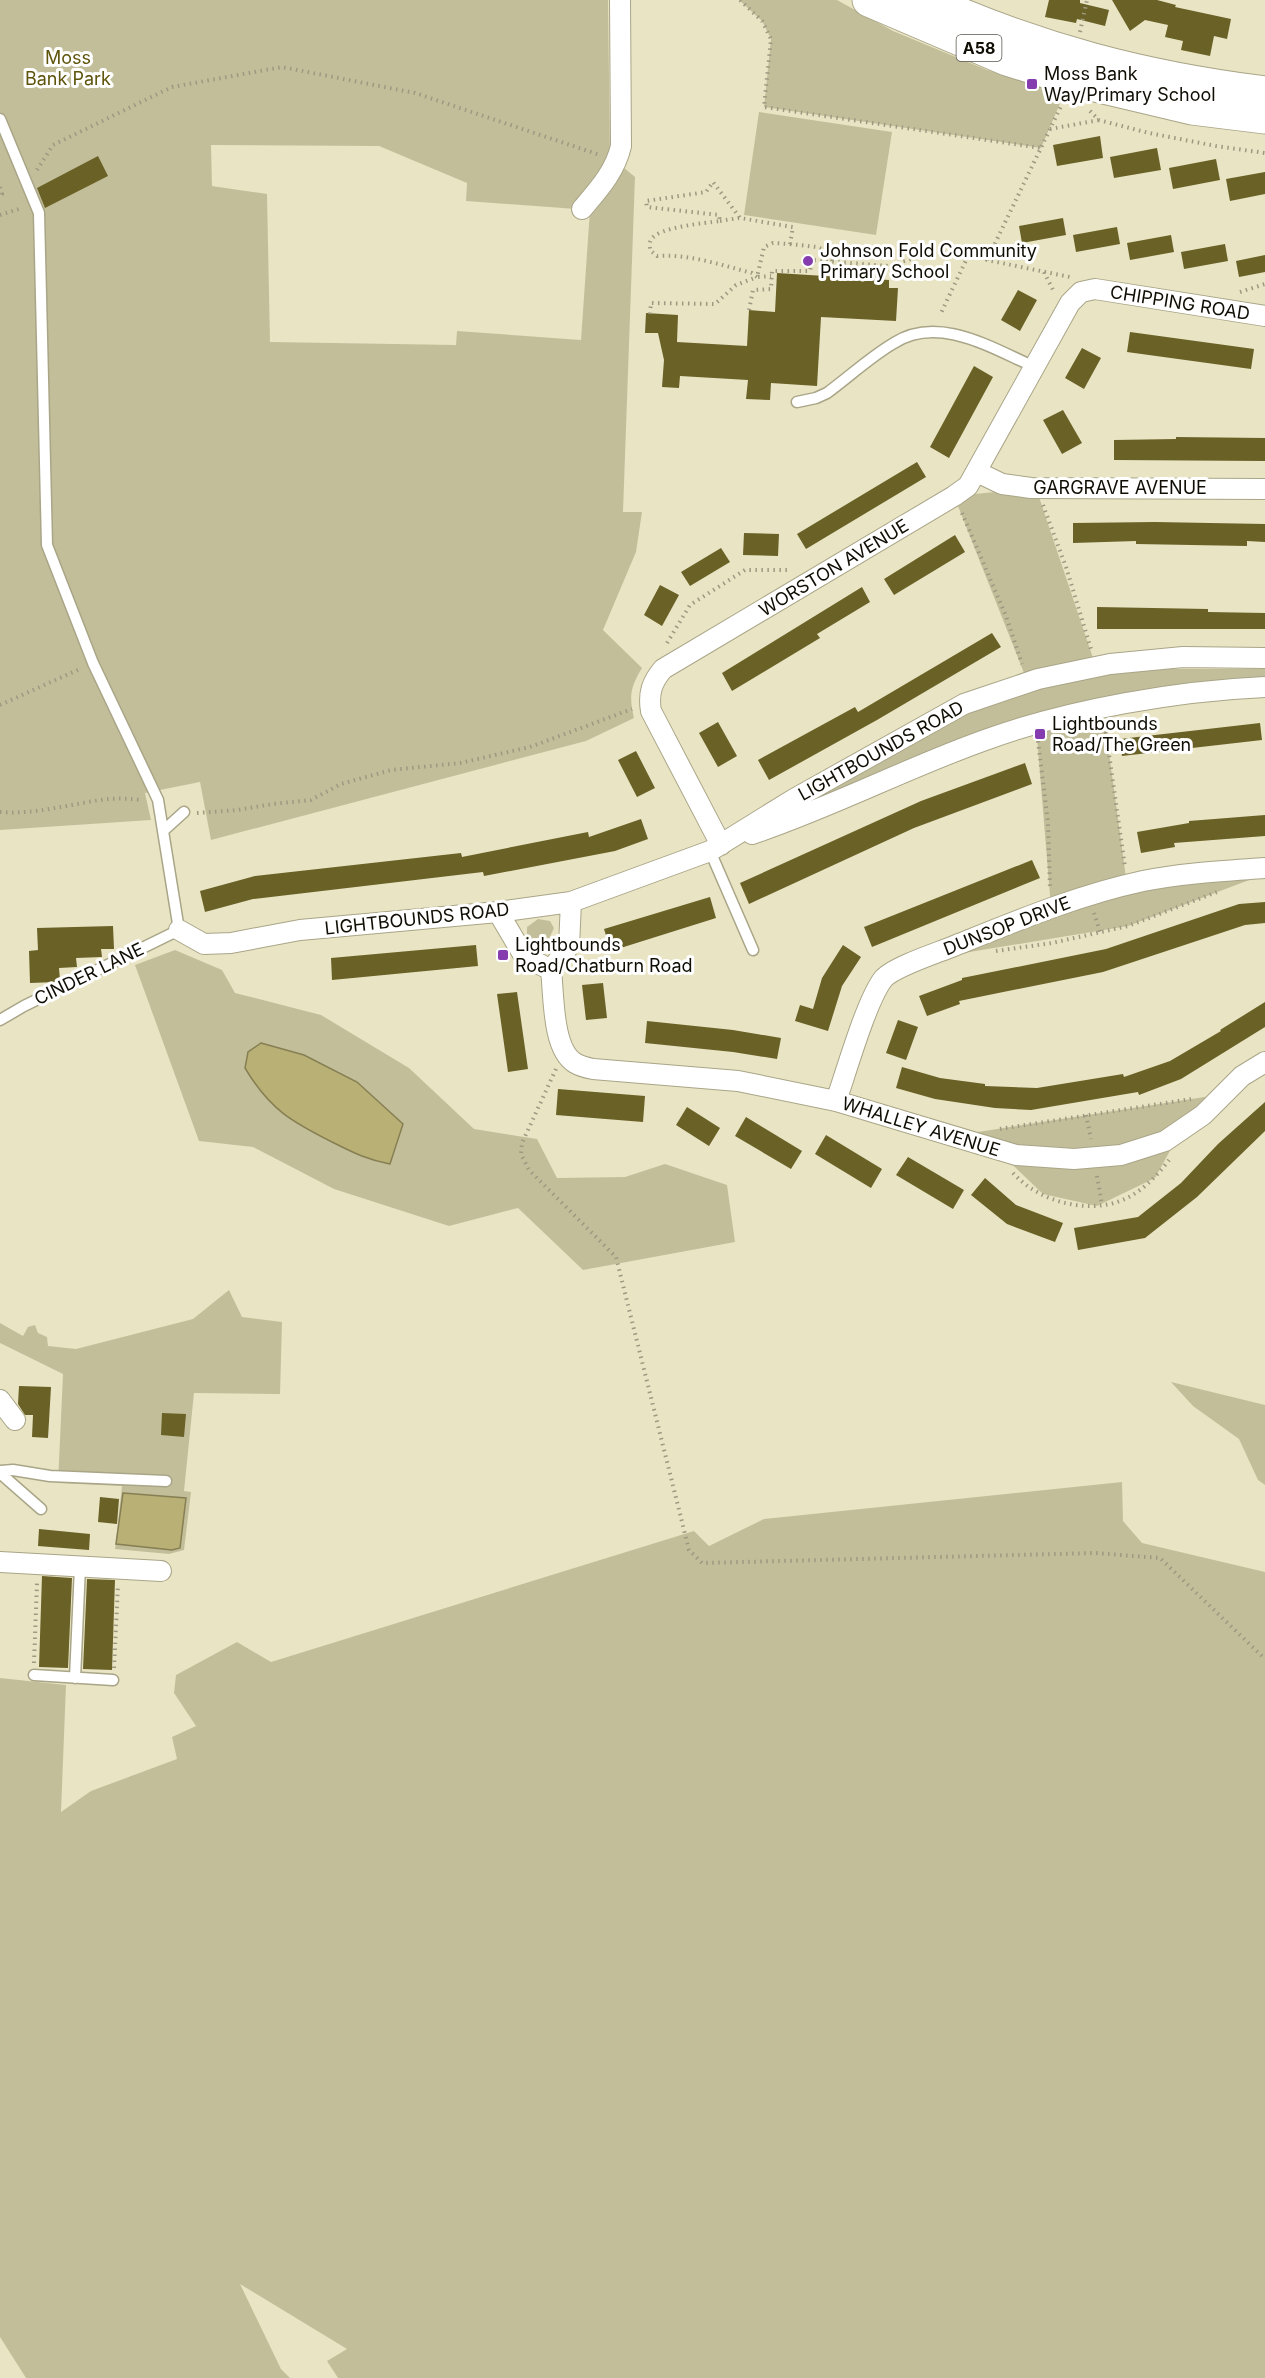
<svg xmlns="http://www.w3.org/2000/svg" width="1265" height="2378" viewBox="0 0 1265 2378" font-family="Inter,sans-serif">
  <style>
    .green { fill: #c3be9a; fill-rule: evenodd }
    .water { fill: #b9b075; stroke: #867f53; stroke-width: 1.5 }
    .building { fill: #696126 }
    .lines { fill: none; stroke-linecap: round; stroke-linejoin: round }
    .service-casing { stroke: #a9a587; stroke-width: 13 }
    .minor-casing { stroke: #a9a587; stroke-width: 22 }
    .trunk-casing { stroke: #a9a587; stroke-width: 35 }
    .path { stroke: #9d9981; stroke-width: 4; stroke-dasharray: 1.5 4.5; stroke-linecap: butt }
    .service { stroke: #fff; stroke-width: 10 }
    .minor { stroke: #fff; stroke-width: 20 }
    .trunk { stroke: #fff; stroke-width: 33 }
    .poi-dot { fill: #853cae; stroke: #fff; stroke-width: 2 }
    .labels { text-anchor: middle; stroke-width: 6; stroke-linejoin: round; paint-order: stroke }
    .shield { fill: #fff; stroke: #58564f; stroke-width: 1.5 }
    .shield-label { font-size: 16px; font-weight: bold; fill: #100e04 }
    .park-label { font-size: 18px; fill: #5e540b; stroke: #fff }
    .poi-label { font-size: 18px; fill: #100e04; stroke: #fff; text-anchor: start }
    .street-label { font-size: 18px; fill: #100e04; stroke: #fff }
  </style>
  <rect width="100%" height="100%" fill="#e9e4c4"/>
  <path class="green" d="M0,0H608L610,159L617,162L635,177L623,512H642L636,552L603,630L642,668C630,688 629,696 634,718L586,741L211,840L200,782L145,793L151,820L0,830ZM211,145L379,146L467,183L466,201L590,210L581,340L457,331L456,345L270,342L267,194L212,186Z
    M739,0H837L893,31L987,70L1064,94L1041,148L764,107L771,39L762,21Z
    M759,112L892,132L876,235L744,215Z
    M1036,488L1096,667L1028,683L954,496Z
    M1144,669H1265V680L1107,700L796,812L793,807L975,710L1025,690L1104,674Z
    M1103,709L1127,885L1265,874L1128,926L921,960L1051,908L1036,725Z
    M538,919L550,921L554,928L548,941L539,944L527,939V927Z
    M175,950L222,970L235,993L321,1015L409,1068L474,1129L537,1139L557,1178L625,1177L665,1164L727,1185L735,1242L583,1270L518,1208L449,1226L334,1189L253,1147L199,1141L135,965ZM304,1055L357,1082L403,1124Z
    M1224,1094L1182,1129L1155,1178L1097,1206L1043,1194L997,1150L952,1136Z
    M229,1290L242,1317L282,1322L280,1394L194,1393L184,1491L191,1492L184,1550L169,1554L115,1549L122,1486L58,1483L63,1374L0,1343V1323L23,1336L28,1327L35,1325L38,1333L47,1337L48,1346L76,1349L193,1319Z
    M1171,1382L1265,1405V1485L1258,1480L1239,1439L1193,1406Z
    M1122,1482L1123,1521L1142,1543L1265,1572V2378H338L327,2361L347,2349L240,2284L281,2369L290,2378H26L0,2337V1678L66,1685L61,1812L91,1791L177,1759L172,1737L196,1726L174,1693L176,1675L237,1642L271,1662L694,1531L709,1546L764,1519Z"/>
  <path class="water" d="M261,1043L304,1055L357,1082L403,1124L390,1164C368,1160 354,1153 334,1143C292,1122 270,1110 245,1068L248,1052Z
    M123,1493L186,1498L180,1548L172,1550L116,1544Z"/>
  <path class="building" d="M1049,0H1080V3L1109,10L1105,26L1077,19L1076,23L1045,17Z
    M1112,0H1157L1176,5L1175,7L1231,19L1227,39L1214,36L1210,56L1181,50L1183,41L1165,37L1168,25L1145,20L1130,31Z
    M1100,136L1103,158L1057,166L1053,145Z
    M1157,148L1161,170L1114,178L1110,157Z
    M98,156L108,176L45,208L37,188Z
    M1216,159L1220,180L1173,189L1169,168Z
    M1265,172V194L1230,201L1226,179Z
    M1063,218L1066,235L1022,243L1019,226Z
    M1117,227L1120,244L1076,252L1073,235Z
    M1171,235L1174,252L1130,260L1127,243Z
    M1225,244L1228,261L1184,269L1181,252Z
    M1265,255V272L1239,277L1236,261Z
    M777,273L889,280V288H898L896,321L821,317L817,386L771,383L770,400L746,399L748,380L680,376L679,388L662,387L664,360L658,333H645L646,313L678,315L677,342L747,346L749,310L775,312Z
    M1018,290L1037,300L1020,331L1001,320Z
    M1130,332L1254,349L1251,369L1127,352Z
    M1082,348L1101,358L1084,389L1065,378Z
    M974,366L993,377L949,458L930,447Z
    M1063,410L1082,443L1062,454L1043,420Z
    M1176,437L1265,438V461L1114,460V440L1176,439Z
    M917,462L926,477L806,549L797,534Z
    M1155,522L1265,524V542L1247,541V546L1136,544V541L1073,543V523Z
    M744,533L779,534L778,556L743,555Z
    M955,535L965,552L894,595L884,579Z
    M721,548L730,562L690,586L681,572Z
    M660,585L679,595L662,626L644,615Z
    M862,587L870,602L817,634L820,638L732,691L722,673Z
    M1097,607L1208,609V612L1265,613V629H1097Z
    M992,633L1001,647L877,720L769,780L758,760L855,707L858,712Z
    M718,722L737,756L718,767L699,733Z
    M1260,723L1262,740L1122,756L1120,739Z
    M636,751L655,788L637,797L618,760Z
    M1025,763L1032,784L914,828L749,904L740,883L921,801Z
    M1265,815V836L1174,843L1175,847L1141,853L1137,832L1189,823V821Z
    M641,819L648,839L615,851L484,876L483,872L253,899L205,912L200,891L255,876L461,853L462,857L588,832L589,837Z
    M1032,860L1040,878L872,947L864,927Z
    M710,897L716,918L611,951L604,929Z
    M1265,902V923L1245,925L1103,972L959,1001L960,1004L927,1016L919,996L962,980V978L1106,949L1239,904Z
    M113,926L114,949H101L102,957L76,958L77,967L59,968L60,980L56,982L30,983L29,951L38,950L37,928Z
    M476,945L478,966L332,980L331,958Z
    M843,945L861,957L842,986L828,1031L795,1021L800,1005L813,1009L822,978Z
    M603,983L607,1018L586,1020L582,985Z
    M517,992L528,1069L508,1072L497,994Z
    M1265,1002V1027L1181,1079L1139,1095L1138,1092L1031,1110L995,1108L935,1099L896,1088L902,1067L940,1078L985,1084V1086L1037,1088L1123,1074L1124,1077L1170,1061L1221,1031L1220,1030Z
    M898,1020L918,1027L906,1060L886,1053Z
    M647,1021L733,1030L781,1038L777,1059L733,1052L645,1043Z
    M558,1089L645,1096L643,1122L556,1115Z
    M1265,1102V1131L1197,1197L1145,1238L1078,1250L1074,1228L1138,1217L1181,1183L1218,1144Z
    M687,1107L720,1128L709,1146L676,1125Z
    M746,1117L802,1151L791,1169L735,1136Z
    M826,1135L882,1169L871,1188L815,1154Z
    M908,1157L964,1190L953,1209L896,1175Z
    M985,1178L1016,1205L1063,1223L1055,1242L1007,1224L971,1195Z
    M19,1386L51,1387L48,1438L32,1437L33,1415H25L18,1404Z
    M162,1413L186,1414L184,1437L161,1435Z
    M100,1497L119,1499L117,1524L98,1522Z
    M39,1529L90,1534L89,1550L38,1546Z
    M42,1576L72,1578L68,1668L39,1667Z
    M87,1579L115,1580L112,1670L83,1669Z"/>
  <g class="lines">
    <defs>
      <path id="service" d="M0,119L39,213L47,545L93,663L158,800L179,930L24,1006L0,1020
        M797,402L816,398L827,393C849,377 870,357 894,343C939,314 993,349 1035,367
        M163,831L184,812
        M710,851L753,950
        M0,1471L13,1470L50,1476L166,1481
        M0,1473L41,1509
        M34,1675L113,1680
        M75,1678L80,1567"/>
      <path id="minor" d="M582,209C598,190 615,172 621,146L620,0
        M977,472L1002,484L1031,488L1265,489
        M752,834C833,807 908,767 988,739C1071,709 1177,691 1265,687
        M721,845L651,711C648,693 652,682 663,669L954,496L968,486L1070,303L1081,292L1095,289L1265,316
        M571,902L569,946L551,970C554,995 552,1049 575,1063C580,1066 588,1068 593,1069L738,1081L836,1101L1016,1155L1074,1159L1121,1155L1165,1141L1203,1115L1242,1076L1265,1062
        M498,912L524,956L551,970
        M179,930L204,944L231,943L300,930L498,912L571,902L710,851L794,799L964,704L1038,679L1110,664L1183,657L1265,658
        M836,1101C846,1073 867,998 884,978C896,966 937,953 954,946C1016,921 1078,895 1143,881C1183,873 1224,871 1265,868
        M0,1400L15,1420
        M0,1562L161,1571"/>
      <path id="trunk" d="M869,0L1007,59L1074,80L1192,108L1265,117
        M927,0C1037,50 1145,78 1265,93"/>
    </defs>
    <use href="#service" class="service-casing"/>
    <use href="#minor" class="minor-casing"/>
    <use href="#trunk" class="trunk-casing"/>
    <path class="path" d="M740,0L762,21L771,39L764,107L1041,148
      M1080,32L1087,0
      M1063,102L987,260L1070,277
      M1090,111L1099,120L1149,133L1216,146L1265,153
      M1050,129L1099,120
      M37,170L53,145L172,87L282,67L415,93L600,155
      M0,187L2,194L0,195
      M0,215L22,208
      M720,221L739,218
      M790,244L817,247L829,252L833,262
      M1044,272L1054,292
      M1240,292L1265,284
      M749,310L753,290L771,289L772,271H810L812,260L888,266L914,258L947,252L968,256L941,313
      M650,314L651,303L715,304L736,285L757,277L752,273C721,265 690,254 657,256L650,250C650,247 649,243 651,240C657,227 706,223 720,221L719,215L647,207L646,201L706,192L713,182L740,218L793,227L790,244L773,243L764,247L757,277L771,276
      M1043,505L1066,567L1091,649
      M962,513L1006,616L1022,664
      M667,643L690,605L745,570H789
      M0,705L82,668
      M1105,726L1125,867
      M1038,741L1048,823L1050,889
      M0,812C36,815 73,803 109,799C120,798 131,799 142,800
      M197,813L238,810L273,804L311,800L341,784L391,770L460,763L530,747L632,709
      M1094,913L1100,932
      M996,951L1052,943L1128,926L1217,892
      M556,1069L522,1143L521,1154L529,1170L616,1257L689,1550L702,1563L1095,1553L1160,1558L1265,1659
      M1086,1115L1091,1139
      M1000,1129L1191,1099
      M1013,1173C1038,1201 1085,1214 1120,1201C1141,1193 1156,1177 1169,1160
      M1097,1176L1102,1205
      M34,1663L37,1583
      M114,1668L118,1585"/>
    <use href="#service" class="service"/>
    <use href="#minor" class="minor"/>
    <use href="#trunk" class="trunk"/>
  </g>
  <g class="poi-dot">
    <rect x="1026" y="78" width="12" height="12" rx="3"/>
    <circle cx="808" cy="261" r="6"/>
    <rect x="1034" y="728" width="12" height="12" rx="3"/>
    <rect x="497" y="949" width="12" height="12" rx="3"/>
  </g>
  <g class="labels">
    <rect class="shield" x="956.5" y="35" width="45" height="26" rx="4.5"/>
    <g class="shield-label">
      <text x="979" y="54">A58</text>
    </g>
    <g class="park-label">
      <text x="68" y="64">Moss<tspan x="68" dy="21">Bank Park</tspan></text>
    </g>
    <g class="poi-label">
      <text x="1044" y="80">Moss Bank<tspan x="1044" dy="21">Way/Primary School</tspan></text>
      <text x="820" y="257">Johnson Fold Community<tspan x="820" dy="21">Primary School</tspan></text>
      <text x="1052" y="730">Lightbounds<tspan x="1052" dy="21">Road/The Green</tspan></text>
      <text x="515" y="951">Lightbounds<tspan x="515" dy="21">Road/Chatburn Road</tspan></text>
    </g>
    <g class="street-label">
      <text transform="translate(1180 303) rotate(9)" y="6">CHIPPING ROAD</text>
      <text x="1120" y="494">GARGRAVE AVENUE</text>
      <text transform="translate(834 568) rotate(-31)" y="6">WORSTON AVENUE</text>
      <text transform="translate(881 751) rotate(-29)" y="6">LIGHTBOUNDS ROAD</text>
      <text transform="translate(417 919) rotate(-6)" y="6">LIGHTBOUNDS ROAD</text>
      <text transform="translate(1007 926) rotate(-21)" y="6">DUNSOP DRIVE</text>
      <text transform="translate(89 974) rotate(-26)" y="6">CINDER LANE</text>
      <text transform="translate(921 1127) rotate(17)" y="6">WHALLEY AVENUE</text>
    </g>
  </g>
</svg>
